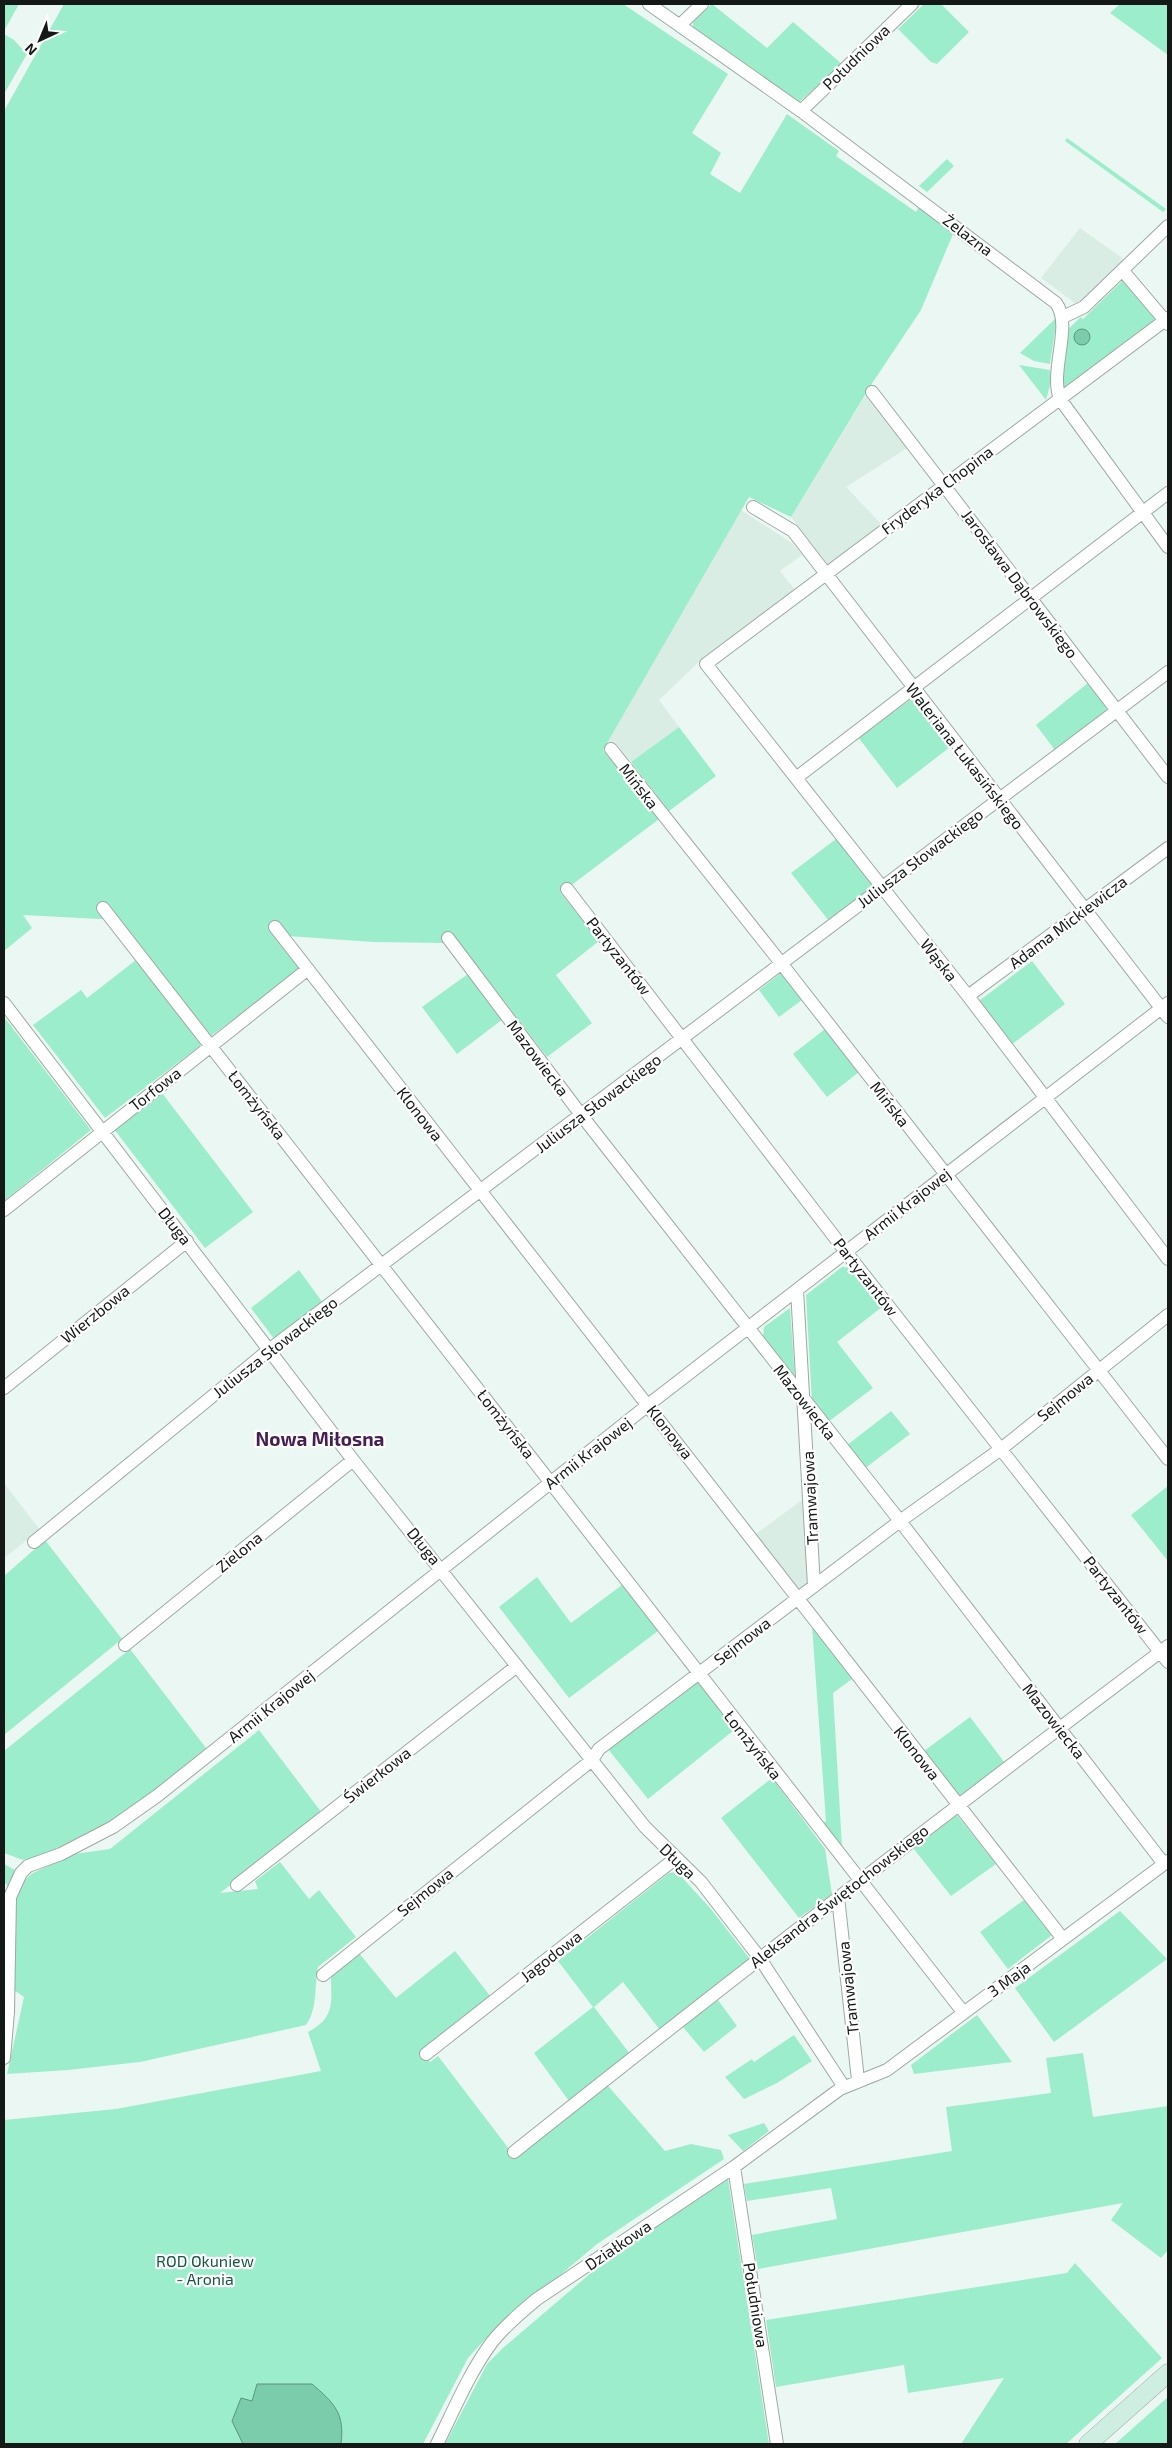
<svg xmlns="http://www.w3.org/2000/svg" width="1172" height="2448" viewBox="0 0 1172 2448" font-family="'Exo 2',sans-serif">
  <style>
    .built { fill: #d9ede4 }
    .green { fill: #9cedcc }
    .water { fill: #7accab; stroke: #5b967e }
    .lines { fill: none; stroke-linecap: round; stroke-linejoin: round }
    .street-casing { stroke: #9da9a3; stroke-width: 14 }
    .secondary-casing { stroke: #9da9a3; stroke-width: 19 }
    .street { stroke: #fff; stroke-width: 12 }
    .secondary { stroke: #cfeee2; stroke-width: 18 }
    .labels { text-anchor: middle; stroke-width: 4.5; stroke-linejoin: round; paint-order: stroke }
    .street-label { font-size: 16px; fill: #141816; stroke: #fff }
    .park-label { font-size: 16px; fill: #165742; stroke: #fff }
    .quarter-label { font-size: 19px; font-weight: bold; fill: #461e53; stroke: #fff }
  </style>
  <rect width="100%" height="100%" fill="#ebf7f2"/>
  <path class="built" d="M1080,228L1125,260L1082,303H1075L1041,278Z
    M866,395L907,448L846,487L882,525L830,567L791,517Z
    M741,510L792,543L802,555L780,571L796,591L704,657L659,700L679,727L631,762L614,741L601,752Z
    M4,1483L40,1530L4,1558Z
    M802,1500L804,1504L811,1584L801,1591L756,1534Z"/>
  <path class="green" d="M4,4H19L4,31Z
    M64,4H623L728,74L692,133L721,153L710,174L740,193L787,114L839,151L836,156L916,212L919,207L953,234L921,310L873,382L791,517L749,497L603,750L659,819L561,893L599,941L556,975L592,1023L547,1057L462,946L444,943L373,942L274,935L301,969L211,1036L119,920L23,915L32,928L4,951V111Z
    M712,4L767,48L793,22L842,64L799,102L693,27V22Z
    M924,4H941L969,32L937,64L931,62L898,29Z
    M1120,4H1168V55L1110,13Z
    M4,34L14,40L27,54L4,94Z
    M1067,138L1166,209L1163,212L1065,141Z
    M947,159L954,166L927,192L919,186Z
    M1124,279L1157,318L1062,391L1065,332L1081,317L1083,319Z
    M1057,317L1050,364L1034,361L1020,353Z
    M1019,365L1050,370V385L1046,400Z
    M1088,683L1108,709L1055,750L1036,725Z
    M913,698L950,747L897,788L858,737Z
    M679,727L716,776L669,811L631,762Z
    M836,839L874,887L829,921L791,873Z
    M136,960L201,1045L105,1118L33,1025L81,990L87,998Z
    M1032,961L1065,1004L1011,1045L979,1001Z
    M781,973L802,1000L779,1017L759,990Z
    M468,974L503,1019L457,1054L422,1007Z
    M4,1017L91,1130L4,1201Z
    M825,1029L859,1072L827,1097L793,1054Z
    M162,1093L253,1212L205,1248L114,1129Z
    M842,1267L853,1268L882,1307L837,1342L873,1388L828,1422L812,1402L806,1295Z
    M299,1270L323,1303L275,1340L251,1308Z
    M790,1308L795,1380L763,1337L764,1327Z
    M891,1411L910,1434L864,1469L846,1446Z
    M1168,1486V1561L1131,1515Z
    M45,1540L122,1639L4,1735V1576Z
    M537,1577L571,1623L622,1585L658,1631L569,1698L499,1607Z
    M812,1626L852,1679L833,1693L842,1847L823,1823L826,1821Z
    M130,1649L206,1748L121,1817L37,1858L23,1860L4,1853V1751Z
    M698,1682L734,1730L648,1799L608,1749Z
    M970,1717L1005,1763L959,1796L924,1751Z
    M259,1730L322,1813L220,1893L258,1889L255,1881L280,1862L309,1899L319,1890L356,1937L318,1967C314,1987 318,2008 306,2025L140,2062L68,2070L7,2074L24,1997L14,1990L12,1903L22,1882L33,1873L74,1854L110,1849Z
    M772,1778L825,1849L832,1894L799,1918L721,1818Z
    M957,1815L996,1864L951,1896L913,1848Z
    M4,1864L15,1870L9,1887L4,1882Z
    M677,1872L710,1908L750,1959L660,2030L623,1982L594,2007L630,2054L569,2101L534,2053L593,2007L558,1961L669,1873Z
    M1024,1900L1052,1935L1008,1969L980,1932Z
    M1120,1911L1167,1959L1054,2042L1015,1988Z
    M455,1951L491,1997L424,2052L430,2062L438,2056L516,2158L608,2086L665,2151L691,2144L721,2150L724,2159L597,2244L489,2335L468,2358L423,2444H4V2120L116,2109L321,2071L308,2032C336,2018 331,2001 331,1974L358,1952L396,1998Z
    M718,2000L737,2026L704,2052L683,2027Z
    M977,2015L1012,2062L914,2074L911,2065Z
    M794,2035L812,2061L777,2083L744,2099L725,2077L752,2059L754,2062Z
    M1083,2053L1093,2117L1168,2106V2250L1161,2258L1111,2220L1123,2203L758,2269L752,2235L837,2219L831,2188L747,2201L744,2184L952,2151L946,2107L1051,2093L1046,2058Z
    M764,2123L769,2131L743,2151L728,2135Z
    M728,2179L769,2444H445L487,2364L503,2348L605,2261Z
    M1075,2263L1162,2358L1066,2444H961L1004,2378L908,2393L904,2365L776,2387L766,2320L1067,2273Z
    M1168,2397V2444H1115Z"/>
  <path class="water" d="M1074 337a8 8 0 1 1 16 0a8 8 0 1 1-16 0Z
    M257,2384H312C334,2403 345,2413 341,2444H243L232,2421L241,2398L252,2401Z"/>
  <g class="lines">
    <defs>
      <path id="street" d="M649,4L801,111L1056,303C1073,326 1049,370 1060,399L1168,547
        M680,25L702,4
        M801,111L912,4
        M1123,271L1168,324
        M1063,317L1084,307L1168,226
        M1168,318L706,664L968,996L1168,1259
        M872,392L1168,777
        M753,507L793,531L1168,1017
        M611,749L781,963L1168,1459
        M796,778L1168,493
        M567,889L846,1252L1168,1662
        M103,908L963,2012
        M275,927L1063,1939
        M448,938L582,1116L900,1521L1164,1864
        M968,996L1168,848
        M4,1003L353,1460L645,1827L701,1882L759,1957L844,2087
        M4,1210L308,969
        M797,1290L814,1586
        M4,1388L187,1241
        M34,1542L270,1349L1168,672
        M125,1645L353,1460
        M237,1885L517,1666
        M838,1897L858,2080
        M323,1975L592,1760L599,1749L900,1521L1001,1449L1168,1315
        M426,2054L676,1858
        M4,2058L8,2012L10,1897L21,1873L28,1866L61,1854L113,1827L157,1796L648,1405L1168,1003
        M514,2152C730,1980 948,1812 1168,1646
        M734,2167L777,2444
        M437,2444C454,2410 469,2373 492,2342C505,2326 521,2312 537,2299L734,2167L840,2089L887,2070L1168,1861"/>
      <path id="secondary" d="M1088,2444L1168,2373"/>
    </defs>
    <use href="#street" class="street-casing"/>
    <use href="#secondary" class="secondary-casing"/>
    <use href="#street" class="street"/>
    <use href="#secondary" class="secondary"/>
  </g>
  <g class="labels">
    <g class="street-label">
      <text transform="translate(856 57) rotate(-44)" y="6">Południowa</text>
      <text transform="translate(968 235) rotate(37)" y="6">Żelazna</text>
      <text transform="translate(937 490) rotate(-37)" y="6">Fryderyka Chopina</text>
      <text transform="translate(1020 584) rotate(53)" y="6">Jarosława Dąbrowskiego</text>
      <text transform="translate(965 756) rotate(52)" y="6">Waleriana Łukasińskiego</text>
      <text transform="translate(639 786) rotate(52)" y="6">Mińska</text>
      <text transform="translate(920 858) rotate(-37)" y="6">Juliusza Słowackiego</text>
      <text transform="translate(1068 922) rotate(-37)" y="6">Adama Mickiewicza</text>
      <text transform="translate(619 956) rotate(52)" y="6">Partyzantów</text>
      <text transform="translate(939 960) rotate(52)" y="6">Wąska</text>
      <text transform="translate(538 1058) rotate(53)" y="6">Mazowiecka</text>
      <text transform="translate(155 1089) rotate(-38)" y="6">Torfowa</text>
      <text transform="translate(598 1103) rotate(-37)" y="6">Juliusza Słowackiego</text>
      <text transform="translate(890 1104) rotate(52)" y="6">Mińska</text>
      <text transform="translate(257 1105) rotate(52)" y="6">Łomżyńska</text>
      <text transform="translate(420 1114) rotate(52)" y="6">Klonowa</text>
      <text transform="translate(907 1204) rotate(-38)" y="6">Armii Krajowej</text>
      <text transform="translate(175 1226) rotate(52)" y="6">Długa</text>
      <text transform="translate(866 1277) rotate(52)" y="6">Partyzantów</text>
      <text transform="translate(95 1314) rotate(-39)" y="6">Wierzbowa</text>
      <text transform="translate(275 1347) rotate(-38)" y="6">Juliusza Słowackiego</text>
      <text transform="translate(1065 1397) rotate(-39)" y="6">Sejmowa</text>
      <text transform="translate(805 1402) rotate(52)" y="6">Mazowiecka</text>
      <text transform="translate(506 1424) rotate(52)" y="6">Łomżyńska</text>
      <text transform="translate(670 1432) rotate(52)" y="6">Klonowa</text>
      <text transform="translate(588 1453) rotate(-38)" y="6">Armii Krajowej</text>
      <text transform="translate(810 1498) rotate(-93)" y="6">Tramwajowa</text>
      <text transform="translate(424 1546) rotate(51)" y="6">Długa</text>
      <text transform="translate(239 1552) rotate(-39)" y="6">Zielona</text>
      <text transform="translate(1116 1595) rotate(52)" y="6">Partyzantów</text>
      <text transform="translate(742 1641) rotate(-38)" y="6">Sejmowa</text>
      <text transform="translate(271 1706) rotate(-39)" y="6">Armii Krajowej</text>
      <text transform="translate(1054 1721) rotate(52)" y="6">Mazowiecka</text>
      <text transform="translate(753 1745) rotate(52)" y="6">Łomżyńska</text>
      <text transform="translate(917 1753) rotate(52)" y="6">Klonowa</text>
      <text transform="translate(377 1775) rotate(-38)" y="6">Świerkowa</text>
      <text transform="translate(678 1861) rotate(44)" y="6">Długa</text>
      <text transform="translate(425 1892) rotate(-39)" y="6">Sejmowa</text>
      <text transform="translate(839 1896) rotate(-38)" y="6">Aleksandra Świętochowskiego</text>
      <text transform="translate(551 1956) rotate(-38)" y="6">Jagodowa</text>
      <text transform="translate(1009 1979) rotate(-36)" y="6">3 Maja</text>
      <text transform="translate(848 1988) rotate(-96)" y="6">Tramwajowa</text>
      <text transform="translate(618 2245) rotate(-34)" y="6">Działkowa</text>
      <text transform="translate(756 2305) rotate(81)" y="6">Południowa</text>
    </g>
    <g class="park-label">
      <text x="205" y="2267">ROD Okuniew<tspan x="205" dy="18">- Aronia</tspan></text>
    </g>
    <g class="quarter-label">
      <text x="320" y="1446">Nowa Miłosna</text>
    </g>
  </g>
  <rect width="1172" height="2448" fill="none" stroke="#141816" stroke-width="10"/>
  <g transform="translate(40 40) rotate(224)" stroke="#ffffff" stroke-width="4" paint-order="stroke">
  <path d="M0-4L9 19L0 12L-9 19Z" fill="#141816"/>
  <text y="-8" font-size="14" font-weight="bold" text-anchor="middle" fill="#141816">N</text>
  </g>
</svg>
